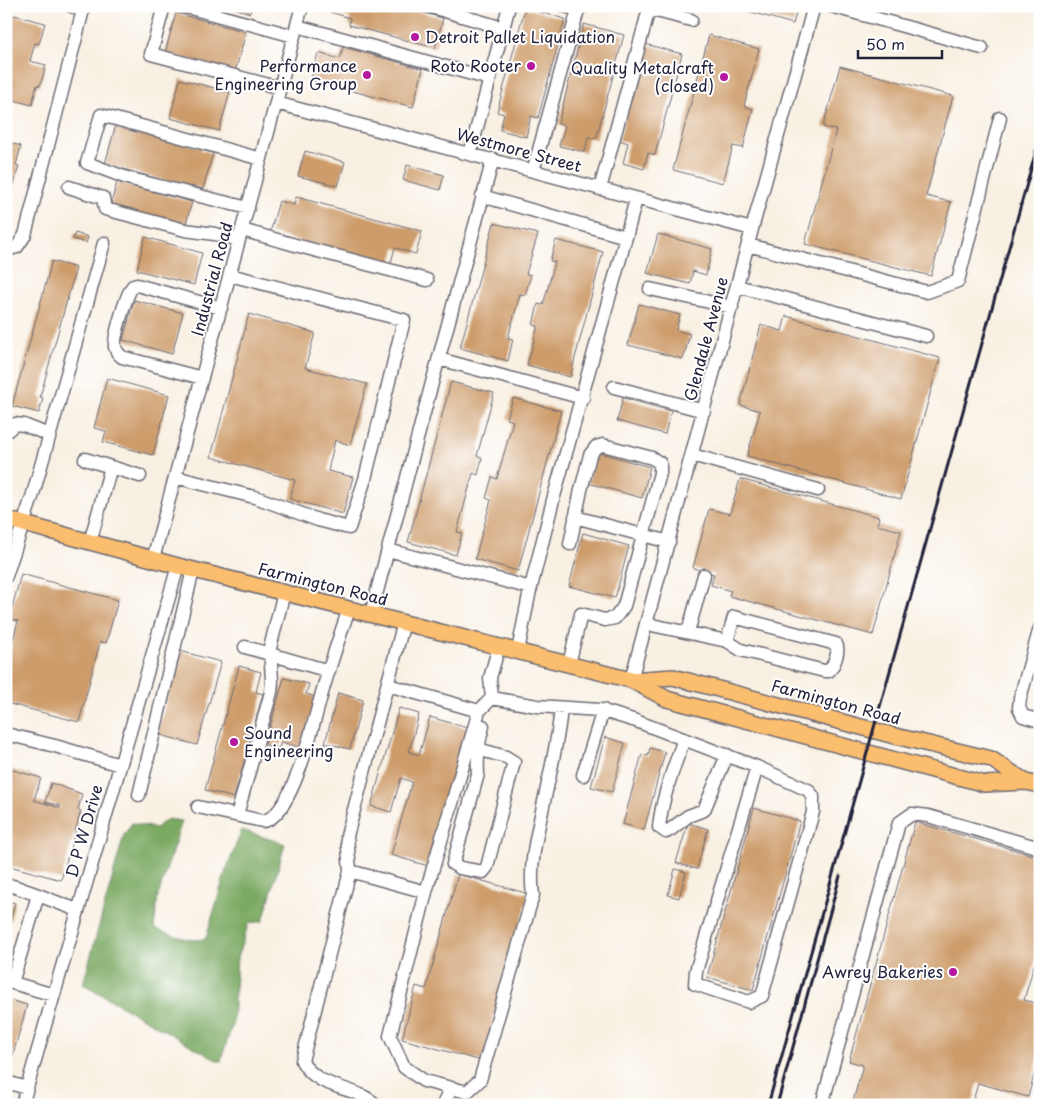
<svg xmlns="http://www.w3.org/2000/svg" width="1046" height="1111" viewBox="0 0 1046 1111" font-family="'Playpen Sans',sans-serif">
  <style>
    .forest { fill: #7aa962; stroke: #4e664e }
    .building { fill: #cd9c6a }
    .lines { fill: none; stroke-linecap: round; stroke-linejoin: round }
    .minor-casing { stroke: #6d6a75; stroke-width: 15 }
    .major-casing { stroke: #6d6a75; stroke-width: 18 }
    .minor { stroke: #fff; stroke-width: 12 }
    .major { stroke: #fbbd6e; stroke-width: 15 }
    .rail { stroke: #22223b; stroke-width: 3 }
    .poi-dot { fill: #b5179e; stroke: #fff; stroke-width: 2 }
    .labels { text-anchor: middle; stroke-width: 4; stroke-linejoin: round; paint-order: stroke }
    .poi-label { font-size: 16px; fill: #22223b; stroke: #fff; text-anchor: end }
    .street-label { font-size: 16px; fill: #22223b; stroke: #fff }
  </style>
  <rect width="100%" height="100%" fill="#fff"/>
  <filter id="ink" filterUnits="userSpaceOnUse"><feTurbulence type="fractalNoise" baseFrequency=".02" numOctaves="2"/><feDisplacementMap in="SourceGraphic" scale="10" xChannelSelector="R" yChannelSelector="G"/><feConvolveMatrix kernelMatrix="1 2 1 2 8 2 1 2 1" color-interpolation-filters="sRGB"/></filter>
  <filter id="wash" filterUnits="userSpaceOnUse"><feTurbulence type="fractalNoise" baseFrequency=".0096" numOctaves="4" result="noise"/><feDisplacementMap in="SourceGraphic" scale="20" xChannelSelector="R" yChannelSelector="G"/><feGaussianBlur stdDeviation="1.12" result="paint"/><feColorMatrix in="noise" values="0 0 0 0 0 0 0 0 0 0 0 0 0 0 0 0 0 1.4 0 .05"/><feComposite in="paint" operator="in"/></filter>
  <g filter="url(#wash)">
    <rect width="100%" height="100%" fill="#f8f0e2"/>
    <path class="forest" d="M168,819L182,821L158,896L154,928C167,933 193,944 206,938L226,870L242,830L285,844L263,921L249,923L237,958L233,1022L221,1061H218L83,984L124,835L132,823L155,828Z"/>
    <g id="blocks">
      <path class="building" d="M228,6H252L250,13Z
        M332,6H398L443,18L435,48L349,25L350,18L330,12Z
        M730,6H798L793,24Z
        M908,6H924L923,11Z
        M525,8L565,19L538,118L531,116L526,137L500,130L504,114L497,112Z
        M6,13L45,23L39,44L35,43L30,61L46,65L40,86L37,85L32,105L6,98Z
        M176,13L246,32L235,72L165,53Z
        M584,24L624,35L596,139L588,137L585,152L559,146L565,126L558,124Z
        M709,35L759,49L744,106L753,109L743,148L733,146L723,183L673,170Z
        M645,44L682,54L655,155L648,153L644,169L623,163L628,143L619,140Z
        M343,47L423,69L413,107L311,80L318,53L340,59Z
        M840,66L953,96L926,196L951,202L931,276L805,244L836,130L823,127Z
        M180,79L230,92L219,131L170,118Z
        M116,124L202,148L201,150L213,153L203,189L191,186V188L105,164Z
        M6,142L21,146L16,165L19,166L13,187L6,185Z
        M305,151L345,162L338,186L298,176Z
        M407,165L444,175L440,190L403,180Z
        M117,182L192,202L185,227L110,207Z
        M296,197L422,231L416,254L395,248L390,266L270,233L279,201L294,205Z
        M494,223L538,234L526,274L531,275L525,295L520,294L508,338L513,339L508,361L460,348Z
        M75,233L88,237L86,243L73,239Z
        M658,234L712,249L706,275L693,271L690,284L647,273Z
        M145,237L202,253L194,285L137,270Z
        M556,240L603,252L570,377L527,365L538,326L533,325L538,304L543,305L555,262L550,261Z
        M52,261L76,268L40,397L43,398L39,413L12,406Z
        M134,300L183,313L172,354L123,340Z
        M639,304L680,315L676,330L690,334L683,359L628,345Z
        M249,314L315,333L305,368L367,384L350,445L335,440L328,471L353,477L343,514L290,499L295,480L211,457Z
        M786,316L940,358L901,499L747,456L760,411L740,405L761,325L782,331Z
        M107,378L169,395L153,455L103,442L106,431L94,428Z
        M451,382L494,393L477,456L482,458L478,475L473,473L457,532L462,533L456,555L408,542Z
        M513,398L561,411L518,571L475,559L491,500L486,498L492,477L497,479L513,421L507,419Z
        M623,398L671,411L665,434L617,421Z
        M596,452L650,467L642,498L588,483Z
        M740,479L879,517L877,525L901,531L873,635L729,596L731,591L711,585L714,574L693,568L709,509L730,514Z
        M583,533L629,546L615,598L569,586Z
        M21,574L118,600L106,643L100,642L79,722L6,703V667L18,621L9,619Z
        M180,651L221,662L197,745L157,734Z
        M239,666L261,672L256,692L263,694L234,798L205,790Z
        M284,678L309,684L306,694L316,697L302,748L281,742L279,748L265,745Z
        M338,693L363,700L350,749L325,743Z
        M399,708L419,714L409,752L419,755L430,717L468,728L428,866L391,855L412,782L401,778L391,812L371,806Z
        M605,737L625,743L612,792L591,787Z
        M650,748L665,752L644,830L623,824L642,754L648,756Z
        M6,768L41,778L34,800L60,808L61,806L45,802L51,783L82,794L78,810L81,811L61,880L6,865Z
        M754,808L800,821L753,990L707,977Z
        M915,822L1040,857V944L1024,1000L1040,1004V1054L1028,1097L978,1083L972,1105H852L863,1065L849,1061Z
        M688,823L708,829L697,869L676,863Z
        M675,869L686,872L679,898L668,895Z
        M458,874L529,894L482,1061L402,1039L416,986L426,989Z
        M6,901L15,903L7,933H6Z
        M6,999L27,1005L10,1065L6,1064Z"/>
    </g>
  </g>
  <g filter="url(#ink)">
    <use href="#blocks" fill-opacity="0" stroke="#6d6a75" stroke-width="1"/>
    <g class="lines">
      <defs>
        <path id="minor" d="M164,6L151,54L280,88
          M183,6L294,36
          M428,6L503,28
          M565,6L578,10L583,6
          M831,6L982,48
          M297,26L490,79
          M276,103L752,229
          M470,154L509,6
          M533,171L578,10
          M69,187L103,198L105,209L185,230L215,234L239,240
          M600,189L649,9L691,20
          M482,196L626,237L636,199
          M248,208L127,178L87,163L101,115L261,159
          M242,230L299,246L427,280
          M748,245L927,292L958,281L1000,118
          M6,250L17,247L25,235L83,10L71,6
          M737,286L926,336
          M650,289L732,307
          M439,359L583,398
          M202,378L122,357C118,354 116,351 115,347C113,339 127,292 133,286L137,285L221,308
          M614,387L704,411
          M6,432L15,424L24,425L49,435
          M692,455L818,490
          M85,459L140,476
          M175,477L258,498L318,520L349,528L365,479L404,320L230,275
          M575,517L669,542
          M90,542L111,467
          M388,550L531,588
          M153,559L302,6
          M6,576L33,494L104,243
          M371,614L429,394L493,159
          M647,624L727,641L734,617L836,644C840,651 834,665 829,671H824L741,650L727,641
          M1040,628L1020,698L1019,708L1023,716L1040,721
          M688,632L704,575
          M499,646L490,678L492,698L537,706L600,710L636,721L757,767L808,790L813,796V812L762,996L749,1002L695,984L696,971L757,767
          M245,647L329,671
          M518,651L529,595L553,500L626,237
          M569,664L581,614L605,620L615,618L624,606L660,473V463L652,458L603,445L596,447L590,455L581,490L570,544
          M631,680L752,229L814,6
          M388,685L479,711
          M492,698L479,711L426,892L390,1036L404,1067L424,1081L467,1092L480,1080L533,895C529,867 536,838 542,811C549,777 558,743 561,708
          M6,734L55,746L120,765
          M684,739C674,767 662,797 659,827L666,832L670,830L688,816L704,810L727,755
          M478,749L506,757L514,762L487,867L483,872L460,868L453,864L478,774C477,757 478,743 483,726
          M583,775L603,710
          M139,795L193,570
          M198,807L262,821C263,821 268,820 269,819C296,805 315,715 324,686C332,660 340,634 349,609
          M237,815L271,692L272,680L270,648L284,592
          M350,871L426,892
          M6,884C31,891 54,902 78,910
          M6,981L54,995
          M12,983L38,895
          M6,1082L27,1088
          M22,1105L178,566
          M376,1105C355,1085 317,1090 302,1061L350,871L347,836L404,622
          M443,1105L451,1088
          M822,1105L899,823L912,814L928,816L1040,848"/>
        <path id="major" d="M6,519L178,566L631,680L667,699L985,784L1026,782L1040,785
          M631,680L673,677L891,735L991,759L1026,782"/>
      </defs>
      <use href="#minor" class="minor-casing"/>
      <use href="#major" class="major-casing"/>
      <use href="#minor" class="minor"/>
      <use href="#major" class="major"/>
      <path class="rail" d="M768,1105L1040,137
        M777,1105L840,876"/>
    </g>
  </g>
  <g class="poi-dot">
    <circle cx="415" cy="37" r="5"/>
    <circle cx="531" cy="66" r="5"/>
    <circle cx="367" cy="75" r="5"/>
    <circle cx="724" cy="77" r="5"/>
    <circle cx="234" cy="742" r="5"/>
    <circle cx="953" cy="972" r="5"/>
  </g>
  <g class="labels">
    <g class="poi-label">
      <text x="425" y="43" text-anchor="start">Detroit Pallet Liquidation</text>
      <text x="357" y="72">Performance<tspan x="357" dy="18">Engineering Group</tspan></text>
      <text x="521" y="72">Roto Rooter</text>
      <text x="714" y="74">Quality Metalcraft<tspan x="714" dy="18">(closed)</tspan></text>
      <text x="244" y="739" text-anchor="start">Sound<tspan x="244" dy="18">Engineering</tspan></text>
      <text x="943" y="978">Awrey Bakeries</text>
    </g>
    <g class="street-label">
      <text transform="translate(519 150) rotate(15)" y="6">Westmore Street</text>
      <text transform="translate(212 279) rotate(-75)" y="6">Industrial Road</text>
      <text transform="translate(706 339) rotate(-75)" y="6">Glendale Avenue</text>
      <text transform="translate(323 584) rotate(14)" y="6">Farmington Road</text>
      <text transform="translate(836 702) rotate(15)" y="6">Farmington Road</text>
      <text transform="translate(84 831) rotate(-74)" y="6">D P W Drive</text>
    </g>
  </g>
  <rect width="1046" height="1111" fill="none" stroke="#fff" stroke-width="25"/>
  <path d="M858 50v8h84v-8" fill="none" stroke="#22223b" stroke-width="2.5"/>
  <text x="866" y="50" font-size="15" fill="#22223b" stroke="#ffffff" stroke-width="4" paint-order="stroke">50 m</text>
</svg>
